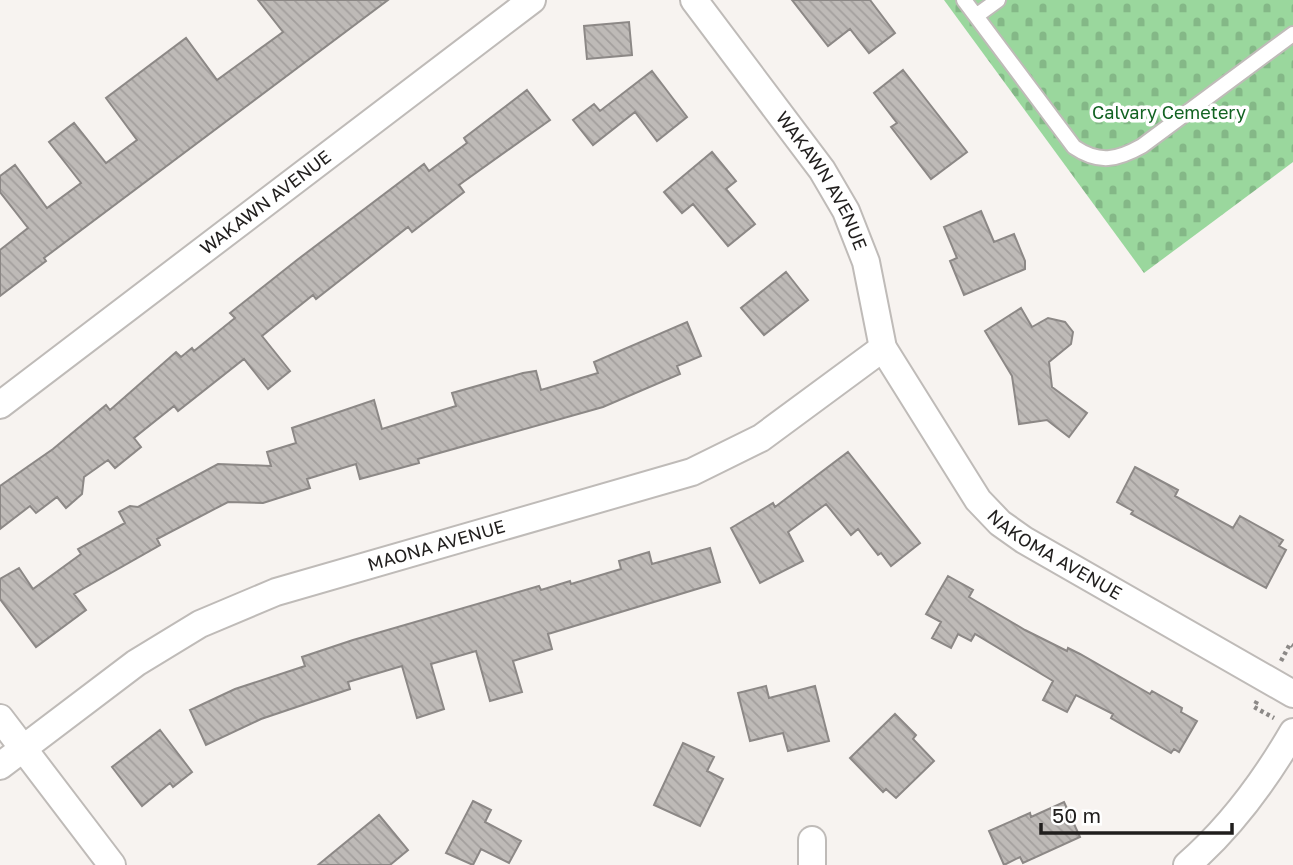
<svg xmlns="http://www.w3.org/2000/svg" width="1293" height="865" viewBox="0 0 1293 865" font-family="'Golos Text',sans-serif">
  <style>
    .cemetery { fill: url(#cemetery-stones) }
    .building { fill: url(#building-back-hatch); stroke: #8c8886; stroke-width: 2 }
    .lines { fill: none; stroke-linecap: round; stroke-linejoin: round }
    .lane-casing { stroke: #bfbbb8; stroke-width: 18 }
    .street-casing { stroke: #bfbbb8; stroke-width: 30 }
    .path { stroke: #8c8987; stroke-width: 4.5; stroke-dasharray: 3.5 3.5; stroke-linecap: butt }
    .lane { stroke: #fff; stroke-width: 14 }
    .street { stroke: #fff; stroke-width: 26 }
    .labels { text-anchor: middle; stroke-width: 7; stroke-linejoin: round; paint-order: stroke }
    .park-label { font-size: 18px; fill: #126322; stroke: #fff }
    .street-label { font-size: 18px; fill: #201e1d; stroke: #fff }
  </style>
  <defs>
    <pattern id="cemetery-stones" width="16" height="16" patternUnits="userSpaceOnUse" patternTransform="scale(1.75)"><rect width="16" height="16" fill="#9ad79d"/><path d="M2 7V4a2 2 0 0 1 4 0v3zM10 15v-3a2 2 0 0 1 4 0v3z" fill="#84b887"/></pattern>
    <pattern id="building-back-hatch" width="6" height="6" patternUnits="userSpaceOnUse" patternTransform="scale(1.75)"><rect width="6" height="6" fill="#bebab7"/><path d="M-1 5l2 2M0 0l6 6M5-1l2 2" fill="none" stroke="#a39f9d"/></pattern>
  </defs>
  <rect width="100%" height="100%" fill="#f7f3f0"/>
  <path class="cemetery" d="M944,0H1293V162L1144,273Z"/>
  <path class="building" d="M258,0H388L44,258L46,261L0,296V250L28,228L0,192V176L15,165L47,208L81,183L49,142L74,123L106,163L137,140L106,98L186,38L217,80L283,32Z
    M792,0H870L895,33L869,53L850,29L828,46Z
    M629,22L632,55L587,59L584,26Z
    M903,70L967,152L931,179L891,127L897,123L874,93Z
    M652,71L687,117L657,141L635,112L593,145L573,120L594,104L600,111Z
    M527,90L550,120L459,185L464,192L412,232L408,227L316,299L313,295L262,336L290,371L268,389L244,359L178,411L174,406L134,438L141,447L115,468L108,460L84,477L82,494L66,508L57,497L36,513L30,506L0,529V486L53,449L106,405L110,410L176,352L181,357L192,348L194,351L235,318L230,313L297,260L424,164L429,171L467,143L464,138Z
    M712,152L736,181L726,189L755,224L728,246L693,204L682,213L664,192Z
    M981,211L994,242L1014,234L1025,261V269L964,295L950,261L957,258L944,227Z
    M786,272L808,300L764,335L741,308Z
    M1021,308L1032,327L1048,318L1065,322L1073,332L1071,344L1049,362L1052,387L1087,413L1069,437L1047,420L1019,424L1012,376L985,331Z
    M687,322L701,356L677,366L680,374L603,407L418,459L419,463L360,479L356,464L307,479L310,488L263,503L228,502L157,539L160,545L74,594L86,610L36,647L0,599V579L19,568L33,589L81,554L78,549L125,523L119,512L130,506L138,507L218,464L271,466L267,452L296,443L292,428L374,400L382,429L456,406L452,393L523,373L536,371L541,390L598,373L594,362Z
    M848,452L920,543L891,566L881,553L878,555L858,529L851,535L826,504L788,532L803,561L760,583L731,528L773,503L775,507Z
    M1135,467L1178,490L1175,496L1233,528L1240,516L1283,540L1279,546L1286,550L1266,588L1131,514L1133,511L1117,502Z
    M710,548L720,582L548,634L552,649L513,661L522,692L490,701L476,651L431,664L444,709L417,718L402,666L348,682L350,689L261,719L206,745L190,710L235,689L305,666L302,657L353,640L539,586L541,590L570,581L571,584L621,569L619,561L649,552L652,564Z
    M948,576L973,590L969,597L1025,630L1067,651L1068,648L1080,654L1150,694L1152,691L1182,708L1181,712L1197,721L1179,752L1174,749L1171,753L1111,718L1113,714L1076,695L1067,712L1043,700L1053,681L975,634L971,641L958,634L951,648L932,638L941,622L926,614Z
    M766,686L769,698L815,686L829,741L788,751L783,733L750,741L738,693Z
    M895,714L916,735L913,739L934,761L896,798L886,789L883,792L850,758Z
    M160,730L192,772L173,787L170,783L142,806L112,767Z
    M683,743L714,757L707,771L723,779L700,826L654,805Z
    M473,801L491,810L485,822L521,841L509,863L481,849L473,865L446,853Z
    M1064,802L1080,837L1023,863L1020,857L1004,865L989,831L1030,813L1031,817Z
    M379,815L408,850L390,865H318Z"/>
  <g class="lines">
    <defs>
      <path id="lane" d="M964,0L1074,147C1099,164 1117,160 1142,146L1293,34
        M976,16L998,0"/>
      <g id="street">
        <path id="s1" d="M694,0L822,170L846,211L866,262L883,348L978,500L1000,523L1024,540L1293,694"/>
        <path id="s2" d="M0,405L532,0"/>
        <path d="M0,718L112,865"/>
        <path id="s3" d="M0,766L136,663L200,624L276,592L692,472L761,438L883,348"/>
        <path d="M812,840V865"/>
        <path d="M1187,865C1231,827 1264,782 1293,732"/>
      </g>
    </defs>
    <use href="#lane" class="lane-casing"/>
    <use href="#street" class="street-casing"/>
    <path class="path" d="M1281,661L1290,644L1293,646
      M1257,701L1254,707L1274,718"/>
    <use href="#lane" class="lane"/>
    <use href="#street" class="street"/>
  </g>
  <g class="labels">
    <g class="park-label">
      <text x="1169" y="119">Calvary Cemetery</text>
    </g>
    <g class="street-label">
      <text dy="6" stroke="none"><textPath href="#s1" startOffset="222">WAKAWN AVENUE</textPath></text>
      <text dy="6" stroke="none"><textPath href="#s2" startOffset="334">WAKAWN AVENUE</textPath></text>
      <text dy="6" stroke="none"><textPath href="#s3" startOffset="495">MAONA AVENUE</textPath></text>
      <text dy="6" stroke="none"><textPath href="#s1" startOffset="677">NAKOMA AVENUE</textPath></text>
    </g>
  </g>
  <path d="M1041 823v10h191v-10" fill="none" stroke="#201e1d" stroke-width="3.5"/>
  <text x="1052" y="823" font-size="21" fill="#201e1d" stroke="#ffffff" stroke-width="5" paint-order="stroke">50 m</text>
</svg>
